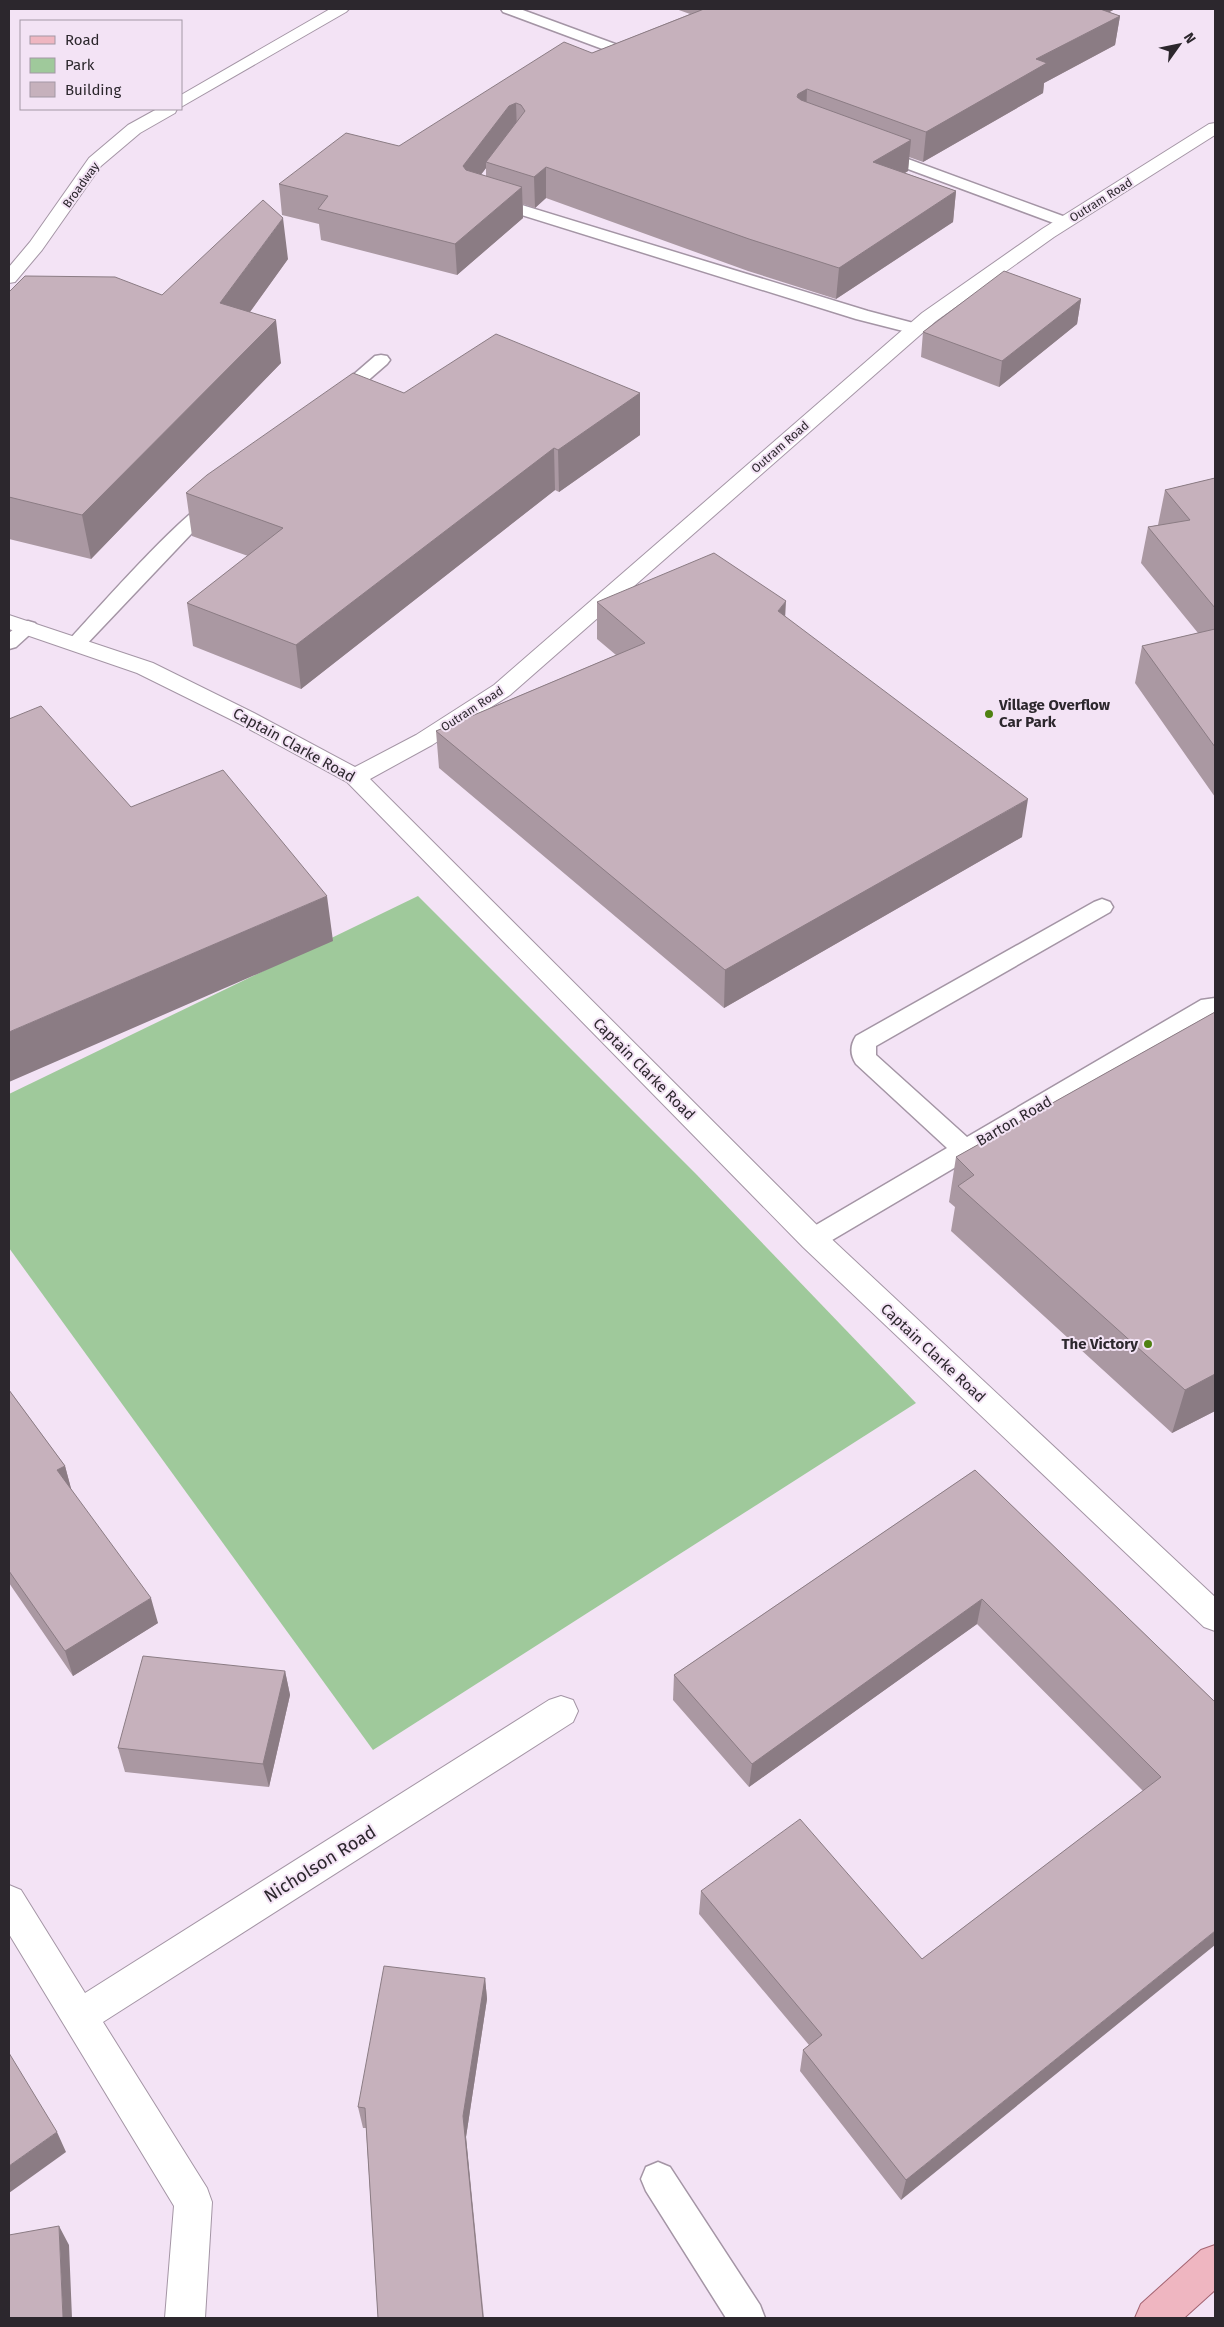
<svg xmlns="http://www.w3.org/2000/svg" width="1224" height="2327" viewBox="0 0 1224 2327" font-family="'Fira Sans',sans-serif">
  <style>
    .green { fill: #9fc99b }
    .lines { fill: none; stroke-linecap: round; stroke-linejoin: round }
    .lane-casing { stroke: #a495a5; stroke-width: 3 }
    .street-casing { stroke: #a495a5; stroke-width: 2 }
    .primary-casing { stroke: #a46472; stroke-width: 2 }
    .lane { fill: #fff; fill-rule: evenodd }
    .street { fill: #fff; fill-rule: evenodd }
    .primary { fill: #efb6c1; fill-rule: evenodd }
    .wall { fill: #aa98a2; fill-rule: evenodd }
    .shaded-wall { fill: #8b7c84 }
    .building { fill: #c6b1bc; stroke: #8b7c84 }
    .poi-dot { fill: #4f8111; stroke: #f3e3f5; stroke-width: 2 }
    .labels { text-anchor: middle; stroke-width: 4; stroke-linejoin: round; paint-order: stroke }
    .far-street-label { font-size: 12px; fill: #2c272d; stroke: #f3e3f5 }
    .poi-label { font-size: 15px; font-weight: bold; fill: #2c272d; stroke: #f3e3f5; text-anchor: start }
    .street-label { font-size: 15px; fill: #2c272d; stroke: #f3e3f5 }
    .near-street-label { font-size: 18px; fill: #2c272d; stroke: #f3e3f5 }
  </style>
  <rect width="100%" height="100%" fill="#f3e3f5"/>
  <path class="green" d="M418,896L696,1174L916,1403L373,1750L9,1248V1094Z"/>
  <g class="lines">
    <defs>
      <path id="lane" d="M501,9H520L626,48L628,51L621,55L616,54L503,12Z
        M878,148L1071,219L1073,222L1071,225H1059L873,156L870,153L873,150Z
        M489,195L868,311L921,325L924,329L921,333L915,334L856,319L483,203L481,200L483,197Z
        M381,355L387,356L390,360L387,364L342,403H330L327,399L330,395L375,356Z
        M217,496L224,498L226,502L224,506L193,532L83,648L76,650L69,648L66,644L69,640C94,613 190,503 217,496Z
        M28,621L35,623L38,627L16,647L9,649V633L21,623Z
        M1102,899L1110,902L1113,907L1110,912L876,1046V1055L967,1137L1201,1000L1215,998V1014L822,1246L813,1249L804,1246L800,1239L804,1232L947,1148L856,1064C850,1055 850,1045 856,1036L1094,902Z
        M658,2162L670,2167L760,2305L765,2318H726L646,2191L641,2179L646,2167Z"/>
      <path id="street" d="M330,9H349L346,12L181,107V95Z
        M157,109H177L175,113L140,133L101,166L42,250L15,282L9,283V267L30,242L89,158L128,125Z
        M1215,123V135L1054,237L936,321L510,695L432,745L370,779L823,1231L1215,1597V1631L1204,1627L803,1247L347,782L238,723L137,673L9,629V615L153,663L254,713L355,767L416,735L494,685L922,313L1042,229L1209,124Z
        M561,1696L573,1700L578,1711L573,1722L103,2022L207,2188L212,2202L205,2318H165L174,2206L9,1934V1885L21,1890L85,1993L549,1700Z"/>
      <path id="primary" d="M1215,2245V2290L1184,2318H1135L1141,2304L1201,2250Z"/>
    </defs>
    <use href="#lane" class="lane-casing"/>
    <use href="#street" class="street-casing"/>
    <use href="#primary" class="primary-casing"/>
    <use href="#lane" class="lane"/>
    <use href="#street" class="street"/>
    <use href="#primary" class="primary"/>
  </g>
  <path class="wall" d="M676,9H1115L1109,12L1120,16L1115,45L1044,83L1043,93L923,162L909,157L908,171L905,173L956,191L953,222L836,299L748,271L546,198L535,208L523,204V218L457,275L321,240L319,224L282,215L279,184L399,146L592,53L690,14ZM486,168V176L481,174L483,172Z
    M288,259L250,312L281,363L91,559L9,539V292L162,295Z
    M1081,299L1077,324L999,387L921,357L923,332Z
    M404,393H640V435L559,492L555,490L301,689L193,646L187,603L248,556L192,536L186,493Z
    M1215,478V797L1135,683L1142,646L1198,633L1141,563L1148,527L1158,525L1165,490Z
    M597,602L785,616L1022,837L724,1008L439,768L436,731L616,655L597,639Z
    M1215,1012V1411L1172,1433L951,1231L955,1207L949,1202L956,1157Z
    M9,1390L65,1466L71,1489L158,1623L73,1676L9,1583Z
    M975,1470L1215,1702L901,2200L800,2071L803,2050L809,2045L699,1914L701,1891L922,1959L1143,1791L977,1624L749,1787L673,1700L674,1675Z
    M285,1671L290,1695L269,1787L125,1772L118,1748Z
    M485,1978L487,1999L466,2137L484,2318H378L366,2128H363L358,2107Z"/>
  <path class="shaded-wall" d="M1079,9H1115L1075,31Z
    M1120,16L1115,45L1044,83L1043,93L923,162L926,132L1036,59Z
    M807,89L806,119L796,124L798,94Z
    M516,103L517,133L486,162V168L464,197L463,166L509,106Z
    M911,140L908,171L871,193L873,162Z
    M546,167V198L535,208L534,177Z
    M522,187L523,218L457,275L455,244Z
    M956,191L953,222L836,299L839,268Z
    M283,218L288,259L226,345L220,303Z
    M1081,299L1077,324L999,387L1002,361Z
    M276,320L281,363L91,559L82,515Z
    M640,393V435L559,492L558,450Z
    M554,448L555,490L301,689L296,645Z
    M786,601L784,638L778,611Z
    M1028,799L1022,837L724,1008L725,970Z
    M327,896L333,941L9,1082V1032Z
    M1215,1374V1411L1172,1433L1185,1390Z
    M65,1466L72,1492L57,1470Z
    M151,1598L158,1623L73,1676L65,1651Z
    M982,1599L977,1624L749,1787L752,1764Z
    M285,1671L290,1695L269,1787L263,1764Z
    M1215,1931V1945L901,2200L906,2180Z
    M485,1978L487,1999L466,2137L483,2318L463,2116Z
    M57,2132L66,2152L9,2193V2166Z
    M59,2226L69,2245L72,2318H63Z"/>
  <path class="building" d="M704,9H1100L1120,16L1036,59L1047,63L926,132L807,89L798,94L797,97L801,100L911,140L873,162L956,191L839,268L749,239L546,167L534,177L486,162L525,111L521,105L516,103L509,106L463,166L466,170L522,187L455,244L318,209L328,196L279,184L346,133L399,146L564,42L592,53Z
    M263,200L283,218L220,303L276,320L82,515L9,497V292L25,276L115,277L162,295Z
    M1004,271L1081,299L1002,361L923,332Z
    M496,334L640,393L558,450L554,448L296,645L187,603L283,528L186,493L207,475L353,373L404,393Z
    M1215,478V608L1148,527L1190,520L1165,490Z
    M714,553L786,601L778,611L1028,799L725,970L436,731L645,643L597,602Z
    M1215,629V747L1142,646Z
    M41,706L131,807L223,770L327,896L9,1032V719Z
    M1215,1012V1374L1185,1390L958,1186L974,1175L956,1157Z
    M9,1390L65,1466L57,1470L151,1598L65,1651L9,1571Z
    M975,1470L1215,1702V1931L906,2180L803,2050L822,2035L701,1891L800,1819L922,1959L1161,1777L982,1599L752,1764L674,1675Z
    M143,1656L285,1671L263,1764L118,1748Z
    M384,1966L485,1978L463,2116L483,2318H378L365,2108L358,2107Z
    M9,2053L57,2132L9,2166Z
    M59,2226L63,2318H9V2235Z"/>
  <g class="poi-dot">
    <circle cx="989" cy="714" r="5"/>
    <circle cx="1148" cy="1344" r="5"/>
  </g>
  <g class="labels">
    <g class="far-street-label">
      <text transform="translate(81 185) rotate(-54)" y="4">Broadway</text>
      <text transform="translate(1101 200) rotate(-32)" y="4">Outram Road</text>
      <text transform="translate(780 447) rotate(-41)" y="4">Outram Road</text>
      <text transform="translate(472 709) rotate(-33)" y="4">Outram Road</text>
    </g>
    <g class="poi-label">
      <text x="999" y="710">Village Overflow<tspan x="999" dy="17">Car Park</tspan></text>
      <text x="1138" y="1349" text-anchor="end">The Victory</text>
    </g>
    <g class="street-label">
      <text transform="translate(294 745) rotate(29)" y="5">Captain Clarke Road</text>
      <text transform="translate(644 1069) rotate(45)" y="5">Captain Clarke Road</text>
      <text transform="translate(1014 1121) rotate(-30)" y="5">Barton Road</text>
      <text transform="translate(933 1353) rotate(43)" y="5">Captain Clarke Road</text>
    </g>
    <g class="near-street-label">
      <text transform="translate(320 1864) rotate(-32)" y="6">Nicholson Road</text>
    </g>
  </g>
  <rect width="1224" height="2327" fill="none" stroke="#2c272d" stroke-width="20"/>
  <rect x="20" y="20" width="162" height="90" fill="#f3e3f5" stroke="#a398a5"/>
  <rect x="30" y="36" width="25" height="8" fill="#efb6c1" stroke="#a398a5"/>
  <text x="65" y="45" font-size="15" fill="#2c272d">Road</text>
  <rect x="30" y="58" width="25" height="15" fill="#9fc99b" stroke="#a398a5"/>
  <text x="65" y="70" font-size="15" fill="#2c272d">Park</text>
  <rect x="30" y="82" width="25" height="15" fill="#c6b1bc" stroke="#a398a5"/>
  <text x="65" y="95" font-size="15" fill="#2c272d">Building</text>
  <g transform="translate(1179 45) rotate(57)" stroke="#f3e3f5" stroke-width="4" paint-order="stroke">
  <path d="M0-4L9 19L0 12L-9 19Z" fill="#2c272d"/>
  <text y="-8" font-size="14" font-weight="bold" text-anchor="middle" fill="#2c272d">N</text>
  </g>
</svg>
